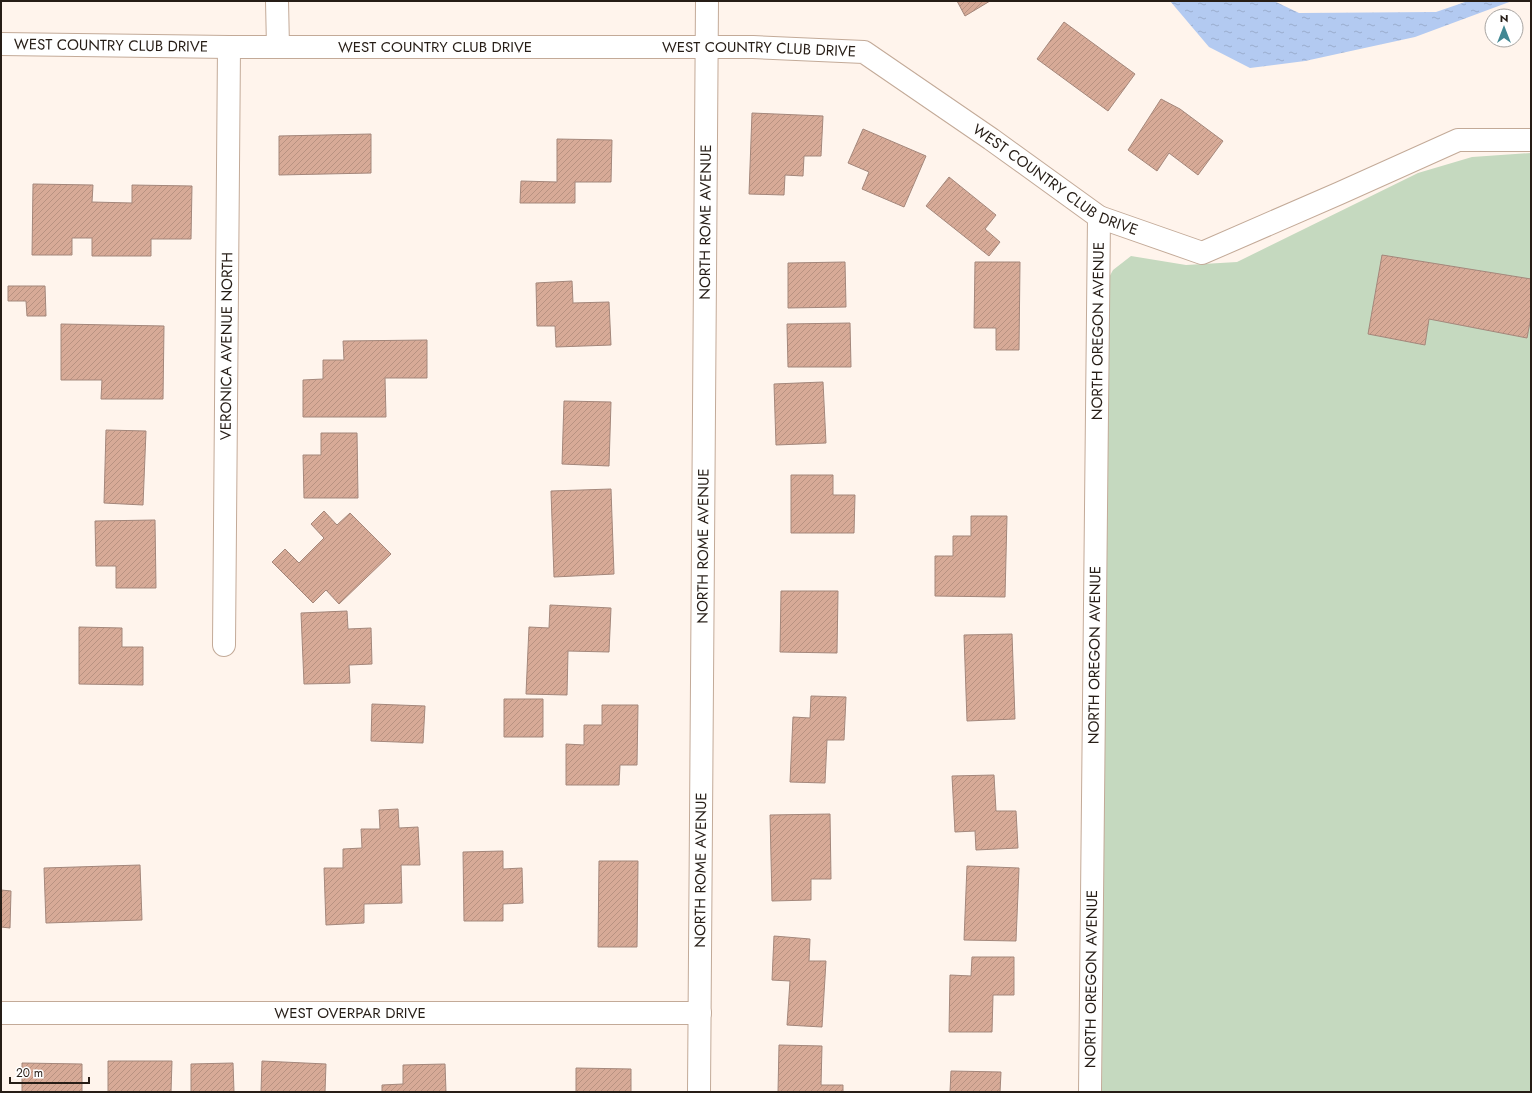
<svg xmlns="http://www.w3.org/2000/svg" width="1532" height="1093" viewBox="0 0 1532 1093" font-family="Jost,sans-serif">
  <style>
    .green { fill: #c5d9bf }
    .water { fill: url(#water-ripples) }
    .building { fill: url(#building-hatch); stroke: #a4877b }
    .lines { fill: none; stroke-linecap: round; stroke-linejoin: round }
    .minor-casing { stroke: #c3aa98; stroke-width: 24 }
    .minor { stroke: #fff; stroke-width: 22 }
    .labels { text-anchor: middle; stroke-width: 3; stroke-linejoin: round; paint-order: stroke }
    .street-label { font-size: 15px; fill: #261d16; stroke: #fff }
  </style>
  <defs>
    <pattern id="water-ripples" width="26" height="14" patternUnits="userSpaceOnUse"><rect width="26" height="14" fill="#b3caf1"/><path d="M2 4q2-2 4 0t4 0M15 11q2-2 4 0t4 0" fill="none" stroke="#9aadce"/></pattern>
    <pattern id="building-hatch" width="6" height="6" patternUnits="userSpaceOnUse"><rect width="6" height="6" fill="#d7aa97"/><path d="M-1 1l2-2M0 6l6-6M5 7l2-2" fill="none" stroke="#b89281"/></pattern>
  </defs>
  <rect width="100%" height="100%" fill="#fff4ec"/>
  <path class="green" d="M1531,153V1092H1102L1106,283L1113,270L1131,256L1186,265L1237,262L1418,173L1472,157Z"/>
  <path class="water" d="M1170,1H1274L1299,13L1436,12L1468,1H1512L1415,37L1305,61L1250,68L1209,47Z"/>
  <path class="building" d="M957,1H990L965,16Z
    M1064,22L1135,74L1108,111L1037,59Z
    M1161,99L1180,109L1223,141L1198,175L1169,153L1157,171L1128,150Z
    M752,113L823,116L821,156H804L803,176L785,175L784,195L749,194Z
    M863,129L926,156L904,207L862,189L869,172L848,163Z
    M371,134V173L279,175V136Z
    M557,139L612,140L611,182H575V203H520L521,181L557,182Z
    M949,177L996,215L985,229L1000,242L989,256L926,206Z
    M33,184L93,185L92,202L132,203V185L192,186L191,239H151V256H92V238H72V255H32Z
    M1382,255L1531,279V317L1527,338L1429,319L1425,345L1368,334Z
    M845,262L846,307L788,308V263Z
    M975,262H1020L1019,350H996V328H974Z
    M572,281L573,303L609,302L611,345L556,347L555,326H537L536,283Z
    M8,286H45L46,316H27L26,301H8Z
    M850,323L851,367H788L787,324Z
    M61,324L164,326L163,399H101L102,380H61Z
    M427,340V378H385L386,417H303V380L323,379V360H344L343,341Z
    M823,382L826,443L776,445L774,384Z
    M564,401L611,402L609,466L562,464Z
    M106,430L146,431L143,505L104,503Z
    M321,433H357L358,498H304L303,455H321Z
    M791,475H833V495H855L854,533H791Z
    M611,489L614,574L554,577L551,491Z
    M324,511L337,525L350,513L391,554L339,604L326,590L313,603L272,562L285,549L299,563L324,538L311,524Z
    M971,516H1007L1005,597L935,596V556H953V536H971Z
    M155,520L156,588H116V566H96L95,521Z
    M781,591H838L837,653L780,652Z
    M550,605L611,608L609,652L568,651L567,695L526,694L529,627L549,628Z
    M347,611L348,629L371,628L372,664L349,665L350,683L304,684L301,613Z
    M79,627L122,628V647H143V685L79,684Z
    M1012,634L1015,719L967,721L964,635Z
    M811,696L846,697L844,740H827L825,783L790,782L793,717L810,718Z
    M504,699H543V737H504Z
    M372,704L425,706L423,743L371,741Z
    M602,705H638L637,765H620L619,785H566V744L584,745V725H602Z
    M994,775L996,811H1016L1018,848L976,850L975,831L955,832L952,776Z
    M398,809L399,828L418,827L420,865H401L402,903L364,904V923L326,925L324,868H343V849L362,848L361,829H380L379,810Z
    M830,814L831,879H811V900L772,901L770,815Z
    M503,851V869L522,868L523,903L503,904V921H464L463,852Z
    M599,861H638L637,947H598Z
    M140,865L142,920L46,923L44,868Z
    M967,866L1019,868L1016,941L964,940Z
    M1,890L11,891L10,928L1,927Z
    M774,936L810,939L809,961H826L822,1027L787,1025L790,981L772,980Z
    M972,957H1014V995H993L992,1032H949L950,975L971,976Z
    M779,1045L822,1046L821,1085H843V1092H778Z
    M108,1061H172L171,1092H108Z
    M262,1061L326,1064L325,1092H261Z
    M22,1063L82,1064V1092H22Z
    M233,1063L234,1092H191V1064Z
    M445,1064L446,1092H382V1085L403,1084V1065Z
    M576,1068L631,1069V1092H576Z
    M951,1071L1001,1072L1000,1092H950Z"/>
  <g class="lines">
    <defs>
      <g id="minor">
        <path d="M277,1L278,47"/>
        <path id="s1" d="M1,44L229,47H753L864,52L991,139L1099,217L1202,253L1340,193L1458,140H1531"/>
        <path id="s2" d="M224,645L229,47"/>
        <path id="s3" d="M1,1013H700"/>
        <path id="s4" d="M699,1092L707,1"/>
        <path id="s5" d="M1090,1092L1099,217"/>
      </g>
    </defs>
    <use href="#minor" class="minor-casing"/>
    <use href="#minor" class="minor"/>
  </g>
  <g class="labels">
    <g class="street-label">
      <text dy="5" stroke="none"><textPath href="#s1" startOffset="110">WEST COUNTRY CLUB DRIVE</textPath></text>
      <text dy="5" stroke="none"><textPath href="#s1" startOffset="434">WEST COUNTRY CLUB DRIVE</textPath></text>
      <text dy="5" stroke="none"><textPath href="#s1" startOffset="758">WEST COUNTRY CLUB DRIVE</textPath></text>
      <text dy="5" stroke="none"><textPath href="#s1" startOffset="1094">WEST COUNTRY CLUB DRIVE</textPath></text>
      <text dy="5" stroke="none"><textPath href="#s4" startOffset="870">NORTH ROME AVENUE</textPath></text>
      <text dy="5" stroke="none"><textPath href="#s5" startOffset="761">NORTH OREGON AVENUE</textPath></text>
      <text dy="5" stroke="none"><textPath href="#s2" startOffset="299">VERONICA AVENUE NORTH</textPath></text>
      <text dy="5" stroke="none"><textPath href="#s4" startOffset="546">NORTH ROME AVENUE</textPath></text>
      <text dy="5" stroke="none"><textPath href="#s5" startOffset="437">NORTH OREGON AVENUE</textPath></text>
      <text dy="5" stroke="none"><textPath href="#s4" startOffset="222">NORTH ROME AVENUE</textPath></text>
      <text dy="5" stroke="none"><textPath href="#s5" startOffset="113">NORTH OREGON AVENUE</textPath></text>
      <text dy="5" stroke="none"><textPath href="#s3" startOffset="349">WEST OVERPAR DRIVE</textPath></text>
    </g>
  </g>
  <rect width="1532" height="1093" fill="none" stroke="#261d16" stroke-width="4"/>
  <g transform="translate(1504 28)"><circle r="19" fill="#ffffff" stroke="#a8a5a2"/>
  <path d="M0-3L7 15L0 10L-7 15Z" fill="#428893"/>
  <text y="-6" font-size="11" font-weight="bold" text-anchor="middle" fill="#261d16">N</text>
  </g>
  <path d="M10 1077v6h79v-6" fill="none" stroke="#261d16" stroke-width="2"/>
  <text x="16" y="1077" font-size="12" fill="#261d16" stroke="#ffffff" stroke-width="3" paint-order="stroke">20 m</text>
</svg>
